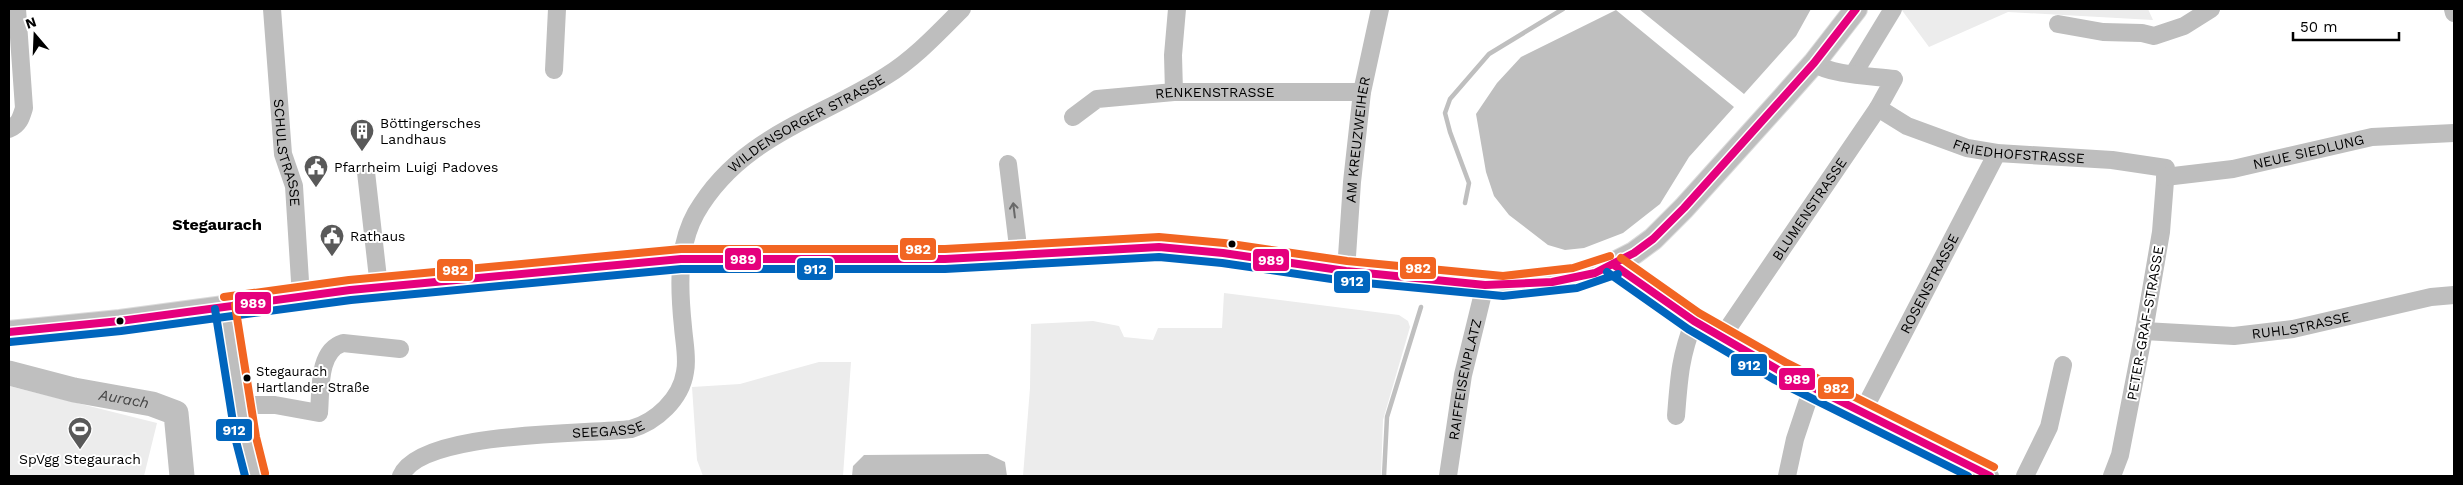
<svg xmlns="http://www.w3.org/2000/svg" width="2463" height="485" viewBox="0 0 2463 485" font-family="'Work Sans',sans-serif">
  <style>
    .green { fill: #ececec }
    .water { fill: #bfbfbf }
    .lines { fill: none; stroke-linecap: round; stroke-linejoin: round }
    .stream { stroke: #bfbfbf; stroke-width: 4.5 }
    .river { stroke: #bfbfbf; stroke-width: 25 }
    .major-casing { stroke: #dbdbdb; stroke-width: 24 }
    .minor { stroke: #bebebe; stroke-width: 18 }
    .major { stroke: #bebebe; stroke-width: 22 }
    .bus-1-casing { stroke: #fff; stroke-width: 11 }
    .bus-2-casing { stroke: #fff; stroke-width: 11 }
    .bus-3-casing { stroke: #fff; stroke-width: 11 }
    .bus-1 { stroke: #e5007d; stroke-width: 8 }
    .bus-2 { stroke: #0065bd; stroke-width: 8 }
    .bus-3 { stroke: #f26522; stroke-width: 8 }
    .oneway { stroke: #686868 }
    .bus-dot { fill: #000; stroke: #fff; stroke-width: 2 }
    .labels { text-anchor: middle; stroke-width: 4; stroke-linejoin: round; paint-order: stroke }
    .bus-label { font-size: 13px; fill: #000; stroke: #fff; text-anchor: start }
    .street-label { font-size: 14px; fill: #000; stroke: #fff }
    .poi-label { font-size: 14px; fill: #000; stroke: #fff; text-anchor: start }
    .water-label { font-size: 15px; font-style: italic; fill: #444; stroke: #fff }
    .quarter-label { font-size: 16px; font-weight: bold; fill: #000; stroke: #fff }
    .line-badge { stroke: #fff; stroke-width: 2 }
    .badge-label { font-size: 14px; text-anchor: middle; font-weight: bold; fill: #fff }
  </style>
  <rect width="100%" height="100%" fill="#fff"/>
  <path class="green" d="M1901,9H2148L2153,20L2008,12L1929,47Z
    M1224,293L1399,315L1408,321L1410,327L1383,420L1381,476H1023L1030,388L1031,324L1093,321L1119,326L1124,337L1153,340L1158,328H1222Z
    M819,362H851L843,476H703L697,460L692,387L740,384Z
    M9,386L157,423L144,476H9Z"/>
  <path class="water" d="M1639,9H1811L1796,36L1744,94Z
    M1616,10L1734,107L1689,157L1660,204L1623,233L1584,248L1565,250L1548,245L1509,215L1494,196L1486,172L1476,114L1497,83L1521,57Z
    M988,454L1005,462L1007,476H852L853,466L864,455Z"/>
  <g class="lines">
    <path class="stream" d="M1465,203L1469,183L1450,132L1445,113L1450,99L1489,54L1563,9
      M1384,476L1387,417L1421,307"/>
    <path class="river" id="s1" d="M9,373L74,390L152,404L176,413L182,476"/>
    <defs>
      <path id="major" d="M9,332L120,321L350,290L681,259H945L1159,247L1223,253L1346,271L1485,285L1552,282L1595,273L1634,253L1653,239L1684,208L1783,98L1814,63L1856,9"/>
    </defs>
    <use href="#major" class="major-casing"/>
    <g class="minor">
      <path id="s2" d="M272,9L283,154L294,186L301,297"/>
      <path d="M2453,9L2454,13"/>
      <path d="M2058,24L2103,32L2142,33L2154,36L2184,26L2211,9"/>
      <path d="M554,70L557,9"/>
      <path d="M1854,73L1893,9"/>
      <path d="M1174,92L1173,55L1177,9"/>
      <path id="s3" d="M1878,108L1907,126L1967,148L1997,153L2112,160L2166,168L2161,232L2144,331L2120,455L2112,476"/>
      <path id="s4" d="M1073,117L1097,99L1174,92H1362"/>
      <path d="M9,129C19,125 21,118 24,108L17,9"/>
      <path d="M1008,164L1019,255"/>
      <path d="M366,172L379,287"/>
      <path id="s5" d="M2165,177L2233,169L2372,137L2454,133"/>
      <path d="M1614,265L1624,274L1694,321L1780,371L1990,476"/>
      <path id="s6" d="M1346,271L1352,182L1362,92L1380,9"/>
      <path d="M225,307C229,330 234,353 237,377C242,411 244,443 255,476"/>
      <path id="s7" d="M2144,331L2234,336L2293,329L2431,297L2454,295"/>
      <path id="s8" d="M1722,337L1878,108L1894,79C1872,76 1830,75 1814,63"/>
      <path d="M239,405H275L319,413C321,392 317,351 343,343L400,349"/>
      <path id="s9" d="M1862,413L1997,153"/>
      <path d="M1676,416C1679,378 1680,357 1694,321"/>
      <path id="s10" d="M401,476C421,430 585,435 631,429C656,422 681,399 685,372C688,359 684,341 683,327C679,289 677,247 696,213C740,137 816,120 886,76C914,59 939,32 962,9"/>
      <path id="s11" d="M1448,476L1463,375L1485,285"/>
      <path d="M1787,476L1795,439L1812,388"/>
      <path d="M2025,476L2049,427L2063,365"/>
    </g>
    <use href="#major" class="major"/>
    <defs>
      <path id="bus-1" d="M1614,265L1694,321L1780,371L1990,476
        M9,332L120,321L350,290L681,259H945L1159,247L1223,253L1346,271L1485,285L1552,282L1595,273L1634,253L1653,239L1684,208L1814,63L1856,9"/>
      <path id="bus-2" d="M1607,272L1688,329L1775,380L1968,476
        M215,309L236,441L245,476
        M10,342L121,331L351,300L681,269H945L1159,257L1222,263L1345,281L1503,296L1577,288L1618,274"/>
      <path id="bus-3" d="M1621,258L1699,313L1785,362L1994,467
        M224,297L349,280L681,249H945L1159,237L1224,243L1347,261L1503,276L1573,268L1610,256
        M235,305L256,437L265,473"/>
    </defs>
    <use href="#bus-1" class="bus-1-casing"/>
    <use href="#bus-2" class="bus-2-casing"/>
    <use href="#bus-3" class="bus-3-casing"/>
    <use href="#bus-1" class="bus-1"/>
    <use href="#bus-2" class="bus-2"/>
    <use href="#bus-3" class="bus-3"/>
  </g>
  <defs><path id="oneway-shaft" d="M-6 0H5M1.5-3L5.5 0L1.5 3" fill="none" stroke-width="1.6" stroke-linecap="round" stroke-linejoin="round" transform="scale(1.25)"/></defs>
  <use class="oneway" href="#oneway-shaft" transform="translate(1014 210) rotate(-97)"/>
  <defs>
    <symbol id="building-pin" viewBox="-11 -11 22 30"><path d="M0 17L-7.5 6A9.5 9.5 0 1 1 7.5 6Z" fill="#595959" stroke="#fff"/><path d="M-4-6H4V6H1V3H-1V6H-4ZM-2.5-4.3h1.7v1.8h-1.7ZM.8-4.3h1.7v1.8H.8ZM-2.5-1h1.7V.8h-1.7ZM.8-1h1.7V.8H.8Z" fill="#fff"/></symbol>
    <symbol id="civic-pin" viewBox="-11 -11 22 30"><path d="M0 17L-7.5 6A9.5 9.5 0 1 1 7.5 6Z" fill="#595959" stroke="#fff"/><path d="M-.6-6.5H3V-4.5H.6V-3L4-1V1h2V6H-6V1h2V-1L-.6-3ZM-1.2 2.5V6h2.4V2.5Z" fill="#fff"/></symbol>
    <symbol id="stadium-pin" viewBox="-11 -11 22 30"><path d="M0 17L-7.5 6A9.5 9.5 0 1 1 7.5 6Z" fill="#595959" stroke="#fff"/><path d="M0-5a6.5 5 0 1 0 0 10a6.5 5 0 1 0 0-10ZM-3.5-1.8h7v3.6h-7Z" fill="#fff"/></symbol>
  </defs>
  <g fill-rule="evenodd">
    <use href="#building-pin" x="348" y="117" width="28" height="38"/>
    <use href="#civic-pin" x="302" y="153" width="28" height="38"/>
    <use href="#civic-pin" x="318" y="222" width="28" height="38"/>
    <use href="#stadium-pin" x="66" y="415" width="28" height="38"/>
  </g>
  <g class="bus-dot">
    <circle cx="1232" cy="244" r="4.5"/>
    <circle cx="120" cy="321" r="4.5"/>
    <circle cx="247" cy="378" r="4.5"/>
  </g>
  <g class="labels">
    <g class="bus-label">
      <text x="256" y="376">Stegaurach<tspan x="256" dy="16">Hartlander Straße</tspan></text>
    </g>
    <g class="street-label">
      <text dy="5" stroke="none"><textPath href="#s4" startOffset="148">RENKENSTRASSE</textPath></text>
      <text dy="5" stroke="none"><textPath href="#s10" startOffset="630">WILDENSORGER STRASSE</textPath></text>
      <text dy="5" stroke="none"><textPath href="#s6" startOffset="132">AM KREUZWEIHER</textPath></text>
      <text dy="5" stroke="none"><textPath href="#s3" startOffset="150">FRIEDHOFSTRASSE</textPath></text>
      <text dy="5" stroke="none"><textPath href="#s5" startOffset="146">NEUE SIEDLUNG</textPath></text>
      <text dy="5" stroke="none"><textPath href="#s2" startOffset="145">SCHULSTRASSE</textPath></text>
      <text dy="5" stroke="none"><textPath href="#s8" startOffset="155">BLUMENSTRASSE</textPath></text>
      <text dy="5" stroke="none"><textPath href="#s9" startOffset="146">ROSENSTRASSE</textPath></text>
      <text transform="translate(2145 323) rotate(-80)" y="5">PETER-GRAF-STRASSE</text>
      <text dy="5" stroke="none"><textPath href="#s7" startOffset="158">RUHLSTRASSE</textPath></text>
      <text dy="5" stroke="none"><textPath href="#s11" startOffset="98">RAIFFEISENPLATZ</textPath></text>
      <text dy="5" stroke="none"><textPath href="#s10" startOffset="218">SEEGASSE</textPath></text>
    </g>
    <g class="poi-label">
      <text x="380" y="128">Böttingersches<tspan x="380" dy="16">Landhaus</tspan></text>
      <text x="334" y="172">Pfarrheim Luigi Padoves</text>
      <text x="350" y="241">Rathaus</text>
      <text x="80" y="464" text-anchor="middle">SpVgg Stegaurach</text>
    </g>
    <g class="water-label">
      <text dy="5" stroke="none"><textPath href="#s1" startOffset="118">Aurach</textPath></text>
    </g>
    <g class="quarter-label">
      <text x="217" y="230">Stegaurach</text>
    </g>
  </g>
  <g class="line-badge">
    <rect x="899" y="237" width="38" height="24" rx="5" fill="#f26522"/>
    <rect x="724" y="247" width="38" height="24" rx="5" fill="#e5007d"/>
    <rect x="1252" y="248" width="38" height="24" rx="5" fill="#e5007d"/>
    <rect x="1399" y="256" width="38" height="24" rx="5" fill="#f26522"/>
    <rect x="796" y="257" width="38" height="24" rx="5" fill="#0065bd"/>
    <rect x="436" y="258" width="38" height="24" rx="5" fill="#f26522"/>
    <rect x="1333" y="270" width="38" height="24" rx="5" fill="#0065bd"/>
    <rect x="234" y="291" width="38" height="24" rx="5" fill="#e5007d"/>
    <rect x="1730" y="353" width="38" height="24" rx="5" fill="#0065bd"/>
    <rect x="1778" y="367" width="38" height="24" rx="5" fill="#e5007d"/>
    <rect x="1817" y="376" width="38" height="24" rx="5" fill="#f26522"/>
    <rect x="215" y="418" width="38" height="24" rx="5" fill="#0065bd"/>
  </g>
  <g class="badge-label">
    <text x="918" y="254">982</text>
    <text x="743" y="264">989</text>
    <text x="1271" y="265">989</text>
    <text x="1418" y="273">982</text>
    <text x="815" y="274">912</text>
    <text x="455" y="275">982</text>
    <text x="1352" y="286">912</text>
    <text x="253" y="308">989</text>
    <text x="1749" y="370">912</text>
    <text x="1797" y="384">989</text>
    <text x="1836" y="393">982</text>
    <text x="234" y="435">912</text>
  </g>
  <rect width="2463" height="485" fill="none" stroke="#000000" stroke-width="20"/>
  <g transform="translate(35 35) rotate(341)" stroke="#ffffff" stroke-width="4" paint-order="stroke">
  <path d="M0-4L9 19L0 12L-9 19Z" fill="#000000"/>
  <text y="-8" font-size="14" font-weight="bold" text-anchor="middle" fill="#000000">N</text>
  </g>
  <path d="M2293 32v8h106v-8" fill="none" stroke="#000000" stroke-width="2.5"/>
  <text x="2300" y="32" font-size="15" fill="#000000" stroke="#ffffff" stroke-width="4" paint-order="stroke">50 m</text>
</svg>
